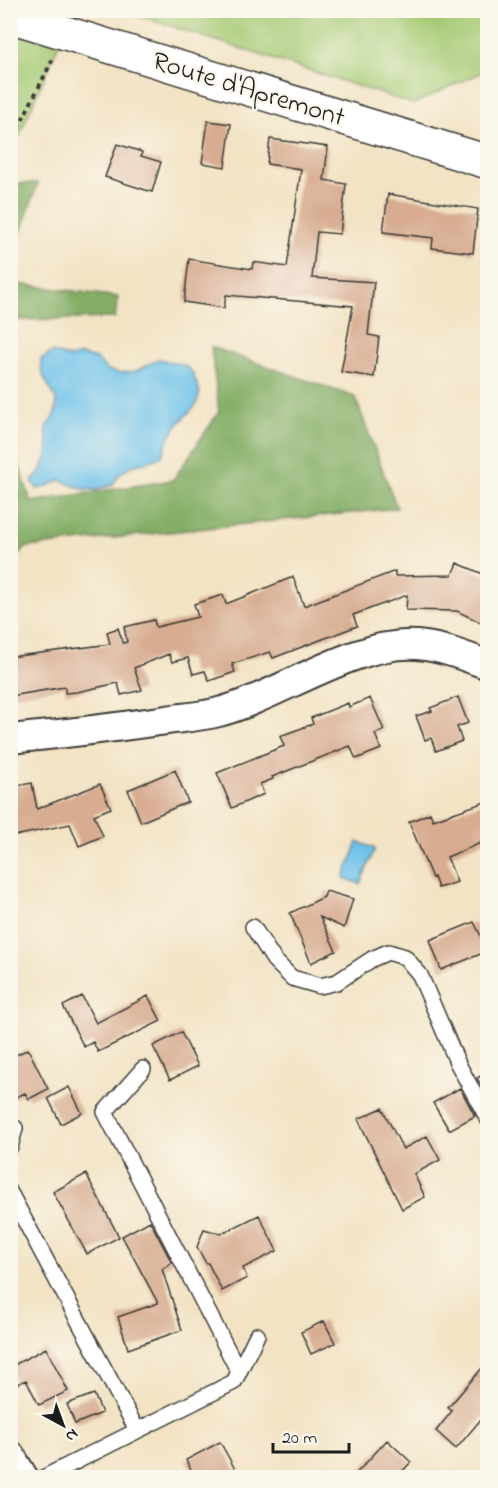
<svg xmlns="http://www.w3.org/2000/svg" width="498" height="1488" viewBox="0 0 498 1488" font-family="'Indie Flower',sans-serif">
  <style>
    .green { fill: #a6ca74; stroke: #617348; stroke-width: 1.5 }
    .forest { fill: #84ae66; stroke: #506541; stroke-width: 1.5 }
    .water { fill: #6ec2ea; stroke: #456f83; stroke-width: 1.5 }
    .building { fill: #d7ac91 }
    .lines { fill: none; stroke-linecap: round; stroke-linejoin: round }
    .lane-casing { stroke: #3c3a35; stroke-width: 18 }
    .street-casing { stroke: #3c3a35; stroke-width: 32 }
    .secondary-casing { stroke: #3c3a35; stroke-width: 36 }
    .path { stroke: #3c3a35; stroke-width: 4; stroke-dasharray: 4.5 4.5; stroke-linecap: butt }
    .lane { stroke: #fff; stroke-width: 15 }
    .street { stroke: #fff; stroke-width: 28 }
    .secondary { stroke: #fff; stroke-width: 33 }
    .labels { text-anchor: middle; stroke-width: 4.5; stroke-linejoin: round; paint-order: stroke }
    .street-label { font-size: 27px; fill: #1c1c1c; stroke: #fbf7ec }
  </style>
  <rect width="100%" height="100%" fill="#fbf7ec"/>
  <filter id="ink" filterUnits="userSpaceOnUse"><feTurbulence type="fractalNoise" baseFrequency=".0167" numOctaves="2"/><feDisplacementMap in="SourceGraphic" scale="12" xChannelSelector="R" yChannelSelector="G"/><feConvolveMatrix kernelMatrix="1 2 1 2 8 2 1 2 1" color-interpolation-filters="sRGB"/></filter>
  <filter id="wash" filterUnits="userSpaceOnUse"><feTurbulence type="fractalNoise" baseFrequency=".008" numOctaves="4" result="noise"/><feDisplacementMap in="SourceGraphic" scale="24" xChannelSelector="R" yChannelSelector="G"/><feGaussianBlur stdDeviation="1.35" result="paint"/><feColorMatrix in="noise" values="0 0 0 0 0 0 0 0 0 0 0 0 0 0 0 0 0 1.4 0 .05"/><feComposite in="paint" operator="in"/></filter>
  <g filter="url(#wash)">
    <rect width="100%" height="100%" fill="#f2e3c5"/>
    <path class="green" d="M11,11H73L11,155Z
      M124,11H487V70L413,104Z"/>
    <path class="forest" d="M38,183L11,260V184Z
      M11,283L118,297L115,318L14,320L11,338Z
      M211,347L355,397L397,508L27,547L11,562V438L31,502L173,480L219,412Z"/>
    <path class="water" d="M53,352L70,358L81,355L96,359L107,370L120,373L136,371L159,359L184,365L192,372L200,392L196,405L178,424L168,439L162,456L148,462L131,466L120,474L112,485L95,490L82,489L60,480L46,487L37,489L32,481C48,464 50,451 46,428C73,394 39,392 41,359Z
      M358,842L375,849L360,884L344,878Z"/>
    <g id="blocks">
      <path class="building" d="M208,121L231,124L225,167L202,163Z
        M270,139L328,147L324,180L346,184L340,234L317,232L312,278L374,282L368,335L379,337L374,377L341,372L353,306L226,295L224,308L184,302L189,259L252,269L253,262L287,267L301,169L267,164Z
        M117,144L142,152L141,156L161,162L152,192L105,177Z
        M388,194L478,209L473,253L432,248L433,238L383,232Z
        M457,563L488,576V626L457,611L406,610L407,595L353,615L357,626L273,658L270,652L232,664L235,672L209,681L205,671L193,674L188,658L172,662L169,654L134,668L142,690L121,695L118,683L77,692L65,693V687L10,696V657L110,644L107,632L118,628L123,643L127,642L124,627L154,620L156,627L198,617L194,604L223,595L226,604L293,577L304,606L395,571V576L452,575Z
        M458,697L468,723L457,727L462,741L436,751L431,738L425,740L416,716L432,711L430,708Z
        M370,698L384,730L375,734L381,749L356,759L350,746L272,777L273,779L260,784L264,794L232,808L217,773L284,746L280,736L313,724L311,718L348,703L349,707Z
        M175,770L188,802L141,822L128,790Z
        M32,783L37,809L100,784L111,808L94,815L103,836L79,846L70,824L10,837V787Z
        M488,801V840L447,857L457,882L438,888L434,877L432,878L409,822L430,813L433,820Z
        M326,891L353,899L344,928L320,917L336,951L311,963L290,913L324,897Z
        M474,922L488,951L441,970L430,940Z
        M82,996L96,1023L148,996L161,1021L98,1052L93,1042L84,1047L63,1006Z
        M181,1032L198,1066L170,1080L153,1046Z
        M28,1049L48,1089L29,1099L25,1093L10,1100V1058Z
        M488,1072V1098L477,1078Z
        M69,1087L82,1113L61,1124L48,1098Z
        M460,1088L475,1116L449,1130L433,1103Z
        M382,1108L403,1149L427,1136L440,1160L414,1174L425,1197L402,1209L358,1119Z
        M86,1174L119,1237L87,1254L53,1192Z
        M259,1215L277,1251L243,1268L247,1278L222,1291L208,1263H206L197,1247L204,1229L221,1234Z
        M150,1221L172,1263L162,1269L182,1330L128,1349L118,1317L158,1303L122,1236Z
        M324,1321L335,1343L311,1354L301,1332Z
        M46,1348L68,1391L39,1405L26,1380L17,1384L10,1372V1367Z
        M488,1361V1411L456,1449L436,1431L452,1411L448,1408Z
        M94,1394L102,1413L75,1424L67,1404Z
        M387,1440L411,1462L396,1478H352Z
        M220,1442L240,1478H216L211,1470L195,1478L186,1460Z"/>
    </g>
  </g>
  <g filter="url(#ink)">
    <use href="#blocks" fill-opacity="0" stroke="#3c3a35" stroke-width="1.5"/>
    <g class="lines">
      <defs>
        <path id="lane" d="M253,927L274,960L292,978L320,986L337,982L372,959L388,952L405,957L420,975L458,1064L488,1119
          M143,1069L105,1112L239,1372
          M10,1147L15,1128
          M10,1193L137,1430
          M43,1478L234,1382L257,1335"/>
        <path id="street" d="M10,739C61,734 111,728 160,721C178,718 197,717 215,713C277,698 355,640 417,645C442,647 464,656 488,665
          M10,1455L24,1478"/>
        <path id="secondary" d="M10,16L488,162"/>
      </defs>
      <use href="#lane" class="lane-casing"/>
      <use href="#street" class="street-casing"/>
      <use href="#secondary" class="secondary-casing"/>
      <path class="path" d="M10,144L53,59"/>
      <use href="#lane" class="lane"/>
      <use href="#street" class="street"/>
      <use href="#secondary" class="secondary"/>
    </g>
  </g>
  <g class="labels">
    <g class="street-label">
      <text transform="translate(249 88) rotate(17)" y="9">Route d'Apremont</text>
    </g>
  </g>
  <rect width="498" height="1488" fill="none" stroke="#fbf7ec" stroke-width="36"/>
  <g transform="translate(63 1425) rotate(139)" stroke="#fbf7ec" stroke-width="4.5" paint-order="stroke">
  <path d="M0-4.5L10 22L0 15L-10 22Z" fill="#1c1c1c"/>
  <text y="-9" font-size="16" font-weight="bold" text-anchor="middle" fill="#1c1c1c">N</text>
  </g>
  <path d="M273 1443v9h76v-9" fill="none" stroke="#1c1c1c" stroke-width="3"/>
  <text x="282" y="1443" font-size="18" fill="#1c1c1c" stroke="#fbf7ec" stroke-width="4.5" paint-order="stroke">20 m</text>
</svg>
